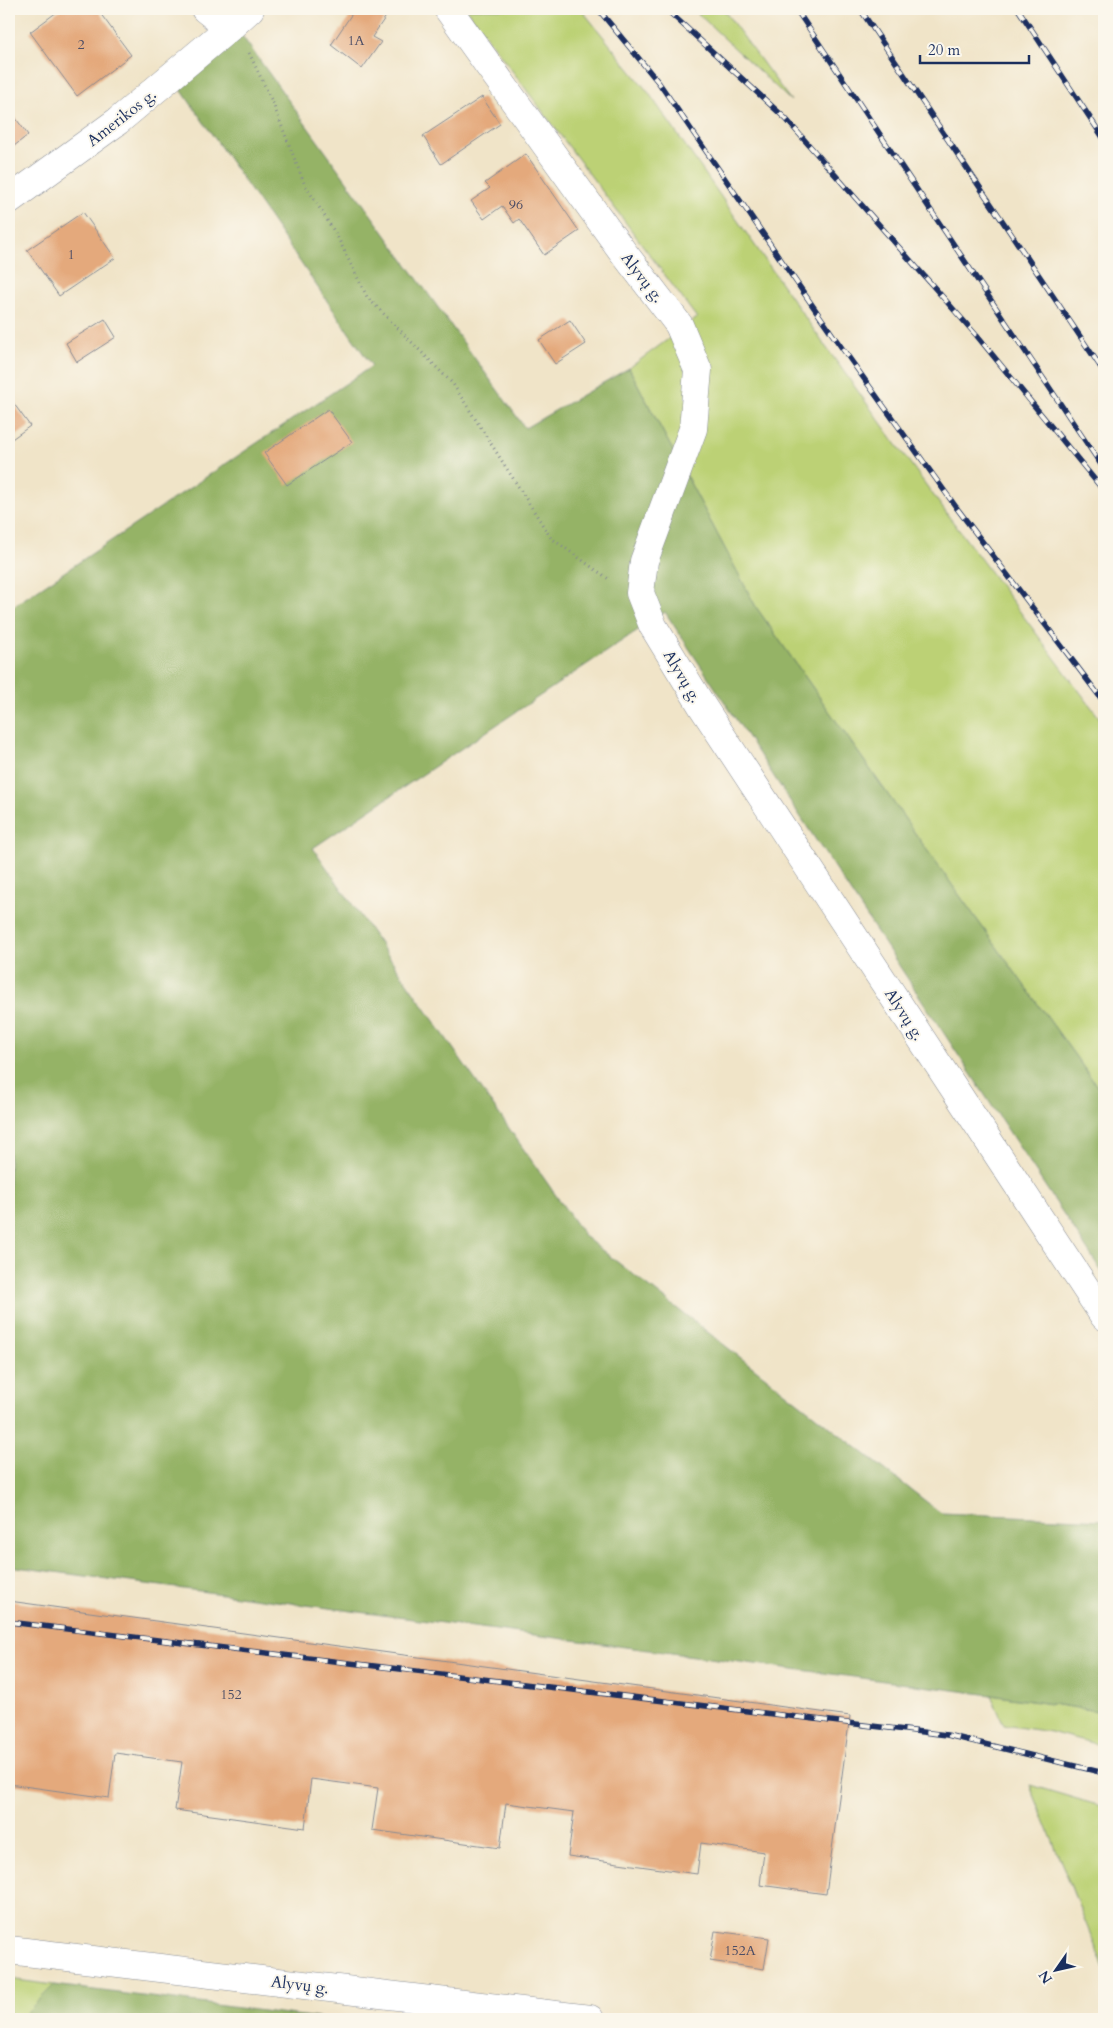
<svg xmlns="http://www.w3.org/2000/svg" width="1113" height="2028" viewBox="0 0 1113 2028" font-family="Cardo,serif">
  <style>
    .green { fill: #bcd175; stroke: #6c806a }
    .forest { fill: #95b366; stroke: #587162 }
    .building { fill: #e4a97c }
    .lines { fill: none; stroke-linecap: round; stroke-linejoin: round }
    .minor-casing { stroke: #868a93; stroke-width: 29 }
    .path { stroke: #868a93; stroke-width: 3; stroke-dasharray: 1 4; stroke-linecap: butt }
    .minor { stroke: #fff; stroke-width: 28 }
    .rail-casing { stroke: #1b2f5e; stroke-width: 5.5 }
    .rail { stroke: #fbf7ec; stroke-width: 4; stroke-dasharray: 11; stroke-linecap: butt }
    .labels { text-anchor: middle; stroke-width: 4; stroke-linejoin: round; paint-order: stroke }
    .number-label { font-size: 14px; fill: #4d4e66 }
    .street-label { font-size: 16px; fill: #1b2f5e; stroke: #fbf7ec }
  </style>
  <rect width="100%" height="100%" fill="#fbf7ec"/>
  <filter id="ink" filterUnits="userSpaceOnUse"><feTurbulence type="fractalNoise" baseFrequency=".02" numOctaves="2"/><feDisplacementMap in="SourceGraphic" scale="10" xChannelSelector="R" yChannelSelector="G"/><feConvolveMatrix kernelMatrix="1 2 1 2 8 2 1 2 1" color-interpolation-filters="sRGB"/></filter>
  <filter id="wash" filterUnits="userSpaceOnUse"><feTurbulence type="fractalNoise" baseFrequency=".0096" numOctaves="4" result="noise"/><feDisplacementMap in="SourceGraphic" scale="20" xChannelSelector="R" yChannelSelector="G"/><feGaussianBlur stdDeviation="1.12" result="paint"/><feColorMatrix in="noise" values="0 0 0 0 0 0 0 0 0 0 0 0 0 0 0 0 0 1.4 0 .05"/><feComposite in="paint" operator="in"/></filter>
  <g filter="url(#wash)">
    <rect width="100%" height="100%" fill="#f0e4c8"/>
    <path class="green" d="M466,9H581L648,92L823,343L947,514L1104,724V1096L924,846L756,607L629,368L697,318Z
      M693,9H723L791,101Z
      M991,1695L1104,1712V1746L1050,1732L1004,1725Z
      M1030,1785L1104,1807V1968Z
      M9,1979L54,1985L20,2019H9Z"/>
    <path class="forest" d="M242,36L525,428L629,368L756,607L924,846L1104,1096V1275L665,612L313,848L585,1237L941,1513L1104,1520V1712L991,1695L9,1566V609L372,366L180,88Z
      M54,1985L327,2019H20Z"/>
    <g id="blocks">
      <path class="building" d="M61,9H97L131,55L77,96L30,32Z
        M355,9H384L389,12L372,37L381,42L362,69L331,45Z
        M482,97L500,124L441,164L423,136Z
        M9,109L28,135L9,150Z
        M526,154L579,231L544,255L519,219L514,223L502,206L484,219L471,201L490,188L485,183Z
        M83,212L115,258L59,296L27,250Z
        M105,319L116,337L77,362L66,343Z
        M570,320L586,344L555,364L539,340Z
        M9,397L30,426L9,441Z
        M328,409L352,442L287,485L264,453Z
        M9,1601L850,1716L826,1894L760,1885L764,1852L701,1843L697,1874L568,1856L574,1812L506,1803L500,1848L372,1830L378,1788L311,1779L305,1828L175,1810L182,1762L115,1753L109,1798L9,1784Z
        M715,1931L769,1938L764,1969L710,1961Z"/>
    </g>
  </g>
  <g filter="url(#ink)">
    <use href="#blocks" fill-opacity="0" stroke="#868a93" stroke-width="1"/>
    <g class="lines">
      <defs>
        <path id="minor" d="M205,9L229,28L250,9
          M448,9L623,252L679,325L698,370L693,429L644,561L640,593L653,626L702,706L1104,1316
          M9,200L118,121L229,28
          M9,1950L590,2019"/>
      </defs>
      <use href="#minor" class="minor-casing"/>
      <path class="path" d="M249,53L272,101L304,183L337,236L367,297L453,384L551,538L610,580"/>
      <use href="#minor" class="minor"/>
      <defs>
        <path id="rail" d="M598,9L659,83L837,341L956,507L1104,702
          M666,9L786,119L977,336L1104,491
          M796,9L1104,469
          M860,9L1104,372
          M1018,9L1104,139
          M9,1622L947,1735L1104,1773"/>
      </defs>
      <use href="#rail" class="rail-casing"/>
      <use href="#rail" class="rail"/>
    </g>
  </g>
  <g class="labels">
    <g class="number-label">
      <text x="356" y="45">1A</text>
      <text x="81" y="49">2</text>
      <text x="516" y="209">96</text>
      <text x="71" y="259">1</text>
      <text x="231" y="1699">152</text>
      <text x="740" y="1955">152A</text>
    </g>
    <g class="street-label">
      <text transform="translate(121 117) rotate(-38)" y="6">Amerikos g.</text>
      <text transform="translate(643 277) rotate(52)" y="6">Alyvų g.</text>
      <text transform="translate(683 676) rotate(59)" y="6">Alyvų g.</text>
      <text transform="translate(905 1014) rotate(57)" y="6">Alyvų g.</text>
      <text transform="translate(300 1984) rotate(7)" y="6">Alyvų g.</text>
    </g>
  </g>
  <rect width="1113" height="2028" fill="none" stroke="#fbf7ec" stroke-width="30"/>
  <g transform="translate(1056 1970) rotate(236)" stroke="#fbf7ec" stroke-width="4" paint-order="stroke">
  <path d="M0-4L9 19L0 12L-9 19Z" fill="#1b2f5e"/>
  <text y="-8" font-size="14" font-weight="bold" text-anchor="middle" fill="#1b2f5e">N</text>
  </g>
  <path d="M920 55v8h109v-8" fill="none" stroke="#1b2f5e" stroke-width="2.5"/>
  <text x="928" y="55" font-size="15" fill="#1b2f5e" stroke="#fbf7ec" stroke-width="4" paint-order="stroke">20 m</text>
</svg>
